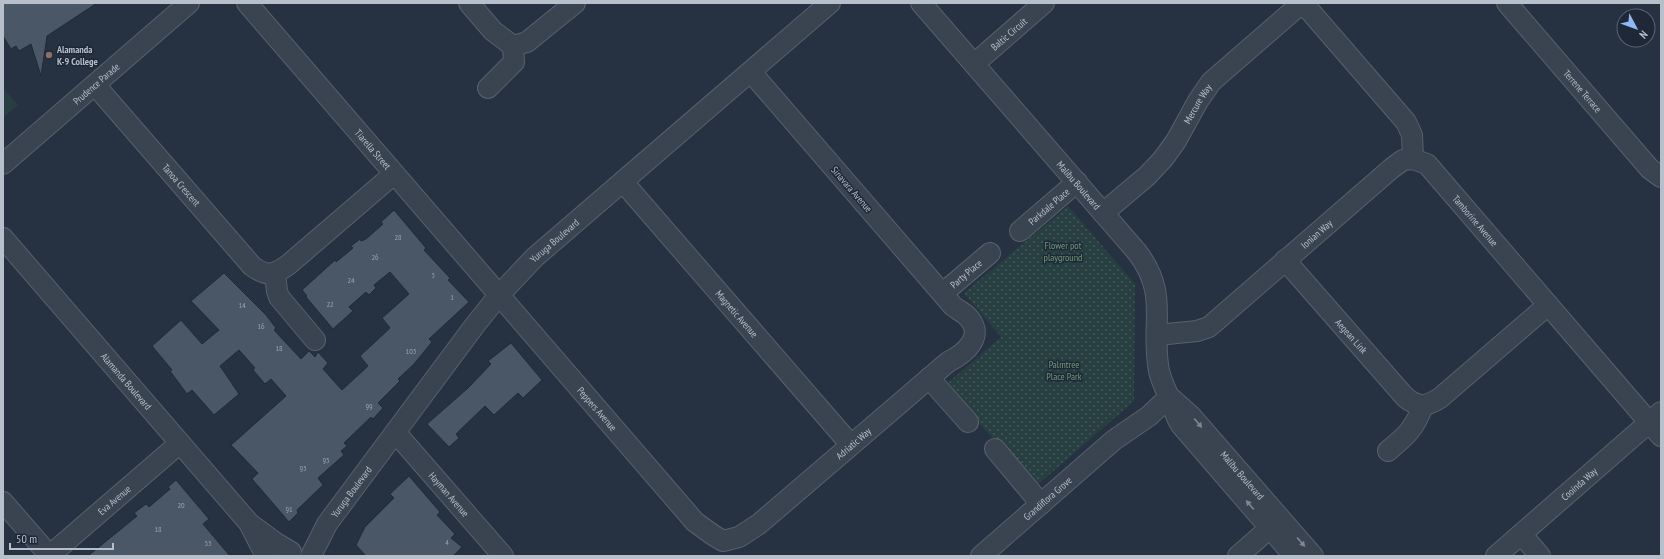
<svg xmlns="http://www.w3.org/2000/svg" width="1664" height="559" viewBox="0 0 1664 559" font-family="'PT Sans Narrow',sans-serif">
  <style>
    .park { fill: url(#park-dots) }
    .pitch { fill: #283f42 }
    .building { fill: #4a5767; stroke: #212a38 }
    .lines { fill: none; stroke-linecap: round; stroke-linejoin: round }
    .minor-casing { stroke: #58616e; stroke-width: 22 }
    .minor { stroke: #3a4350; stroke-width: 20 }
    .oneway { fill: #7f8794 }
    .education-dot { fill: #8d6e63; stroke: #1f2836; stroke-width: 1.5 }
    .labels { text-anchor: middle; stroke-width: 3; stroke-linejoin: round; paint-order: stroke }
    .number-label { font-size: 8px; fill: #9ca5b2 }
    .street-label { font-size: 10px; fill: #b7bfcb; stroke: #1f2836 }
    .poi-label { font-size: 10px; font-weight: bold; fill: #b7bfcb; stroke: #1f2836; text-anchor: start }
    .park-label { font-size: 10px; fill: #6e9b78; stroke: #1f2836 }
  </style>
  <defs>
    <pattern id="park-dots" width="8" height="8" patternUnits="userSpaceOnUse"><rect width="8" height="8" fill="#283f42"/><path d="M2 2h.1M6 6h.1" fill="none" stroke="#45595c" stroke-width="1.8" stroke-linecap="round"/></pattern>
  </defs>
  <rect width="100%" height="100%" fill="#263141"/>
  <path class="park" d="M1068,206L1135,284L1134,401L1035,487L955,395L943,387L1001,337L964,293Z"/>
  <path class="pitch" d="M3,88L18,105L4,117L3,116Z"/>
  <path class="building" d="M3,3H97L47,36L41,76L31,44L19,51L16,46L11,49L3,36Z
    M394,210L426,248L424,250L450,278L448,280L469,302L429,339L432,342L414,364L398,379L400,381L378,403L383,408L373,419L371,417L344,443L347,446L341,451L344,455L318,478L323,485L297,510L298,513L289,522L252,479L258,473L231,445L286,396L271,379L265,384L253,370L255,368L239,350L220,366L239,394L214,415L192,390L187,394L170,371L172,370L152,346L181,320L202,344L219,330L191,301L224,273L266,315L276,328L274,330L301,359L309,351L315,357L318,352L328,363L323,369L342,390L368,366L360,356L390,328L382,318L409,294L390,272L374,285L376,288L369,295L366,292L349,307L353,311L333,329L306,297L307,296L302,290L335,260L336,262L353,248L351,246L360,239L361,241L366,239L383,224L381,222Z
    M511,343L542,380L523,398L518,393L494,415L485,406L456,434L459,438L449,447L427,424L468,388L491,364L488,361Z
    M409,476L440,512L437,515L455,534L451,538L462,547L453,556H366L356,545L365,527L394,498L390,494Z
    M176,480L209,519L203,524L230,556H88L137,516L134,513L146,504L149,507L170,489L168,487Z"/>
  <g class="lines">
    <defs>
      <g id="minor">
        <path id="s1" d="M247,3L695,522L713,535L723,541L739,537L759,524L948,362C966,353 987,335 966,315C962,312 957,309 953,306L751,72"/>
        <path d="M469,3L493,31L513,46L527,42L575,3"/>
        <path id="s2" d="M921,3L1137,252C1170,295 1150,324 1159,371C1161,380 1165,388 1169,397C1173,406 1175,416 1181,425L1294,556"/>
        <path id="s3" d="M1303,3L1406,122L1412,135L1413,159L1427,164L1433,171L1661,436"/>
        <path id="s4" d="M1507,3L1650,169L1661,177"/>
        <path id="s5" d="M974,64L1044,3"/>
        <path id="s6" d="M95,85L252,266C267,277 274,275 288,265L394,174"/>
        <path d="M488,88L514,62L513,46"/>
        <path id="s7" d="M3,164L189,3"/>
        <path id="s8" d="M623,182L851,445"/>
        <path id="s9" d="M1103,213L1147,176L1163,159L1176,141L1198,101L1211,82L1302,3"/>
        <path id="s10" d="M1020,231L1077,182"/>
        <path id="s11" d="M3,238L249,523L276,543L291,552"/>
        <path id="s12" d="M1285,260L1405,397C1418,408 1426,407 1440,398L1548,305"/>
        <path d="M275,273L277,291L279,297L315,340"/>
        <path id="s13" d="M943,293L990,253"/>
        <path id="s14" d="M1157,335L1197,331L1209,327L1392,168L1403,160L1413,159"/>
        <path d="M929,378L968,422"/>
        <path id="s15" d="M1172,399L1191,416L1313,556"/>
        <path id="s16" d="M396,433L503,556"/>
        <path d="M995,449L1041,504"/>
        <path d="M1388,451C1407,435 1414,429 1423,406"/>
        <path d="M3,502L49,555"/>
        <path d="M251,527L266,556"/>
        <path d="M1522,535L1540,556"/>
        <path id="s17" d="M49,556L180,443"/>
        <path id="s18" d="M311,556L327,524L475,325L499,295L535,257L830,3"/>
        <path id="s19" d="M981,556L1114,440L1149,416L1169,397"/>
        <path d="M1238,556L1280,519"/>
        <path id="s20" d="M1496,556L1661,412"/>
      </g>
    </defs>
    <use href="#minor" class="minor-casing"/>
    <use href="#minor" class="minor"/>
  </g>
  <defs><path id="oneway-solid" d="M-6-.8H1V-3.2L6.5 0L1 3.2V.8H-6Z"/></defs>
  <g class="oneway">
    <use href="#oneway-solid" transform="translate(1198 423) rotate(49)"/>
    <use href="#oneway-solid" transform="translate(1250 505) rotate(-131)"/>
    <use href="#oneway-solid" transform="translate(1301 542) rotate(49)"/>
  </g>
  <circle class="education-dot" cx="49" cy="55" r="4"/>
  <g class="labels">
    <g class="number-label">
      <text x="398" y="240">28</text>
      <text x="375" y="260">26</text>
      <text x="433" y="278">3</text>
      <text x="351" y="283">24</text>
      <text x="452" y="300">1</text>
      <text x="330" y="307">22</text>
      <text x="242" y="308">14</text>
      <text x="261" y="329">16</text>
      <text x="279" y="351">18</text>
      <text x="411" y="354">103</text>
      <text x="369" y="409">99</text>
      <text x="326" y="463">95</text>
      <text x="303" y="471">93</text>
      <text x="181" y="508">20</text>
      <text x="289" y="512">91</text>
      <text x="158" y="532">18</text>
      <text x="447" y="545">4</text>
      <text x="208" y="546">53</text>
    </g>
    <g class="street-label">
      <text dy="4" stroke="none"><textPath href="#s5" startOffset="46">Baltic Circuit</textPath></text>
      <text dy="4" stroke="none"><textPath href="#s7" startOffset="123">Prudence Parade</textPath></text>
      <text dy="4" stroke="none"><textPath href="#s4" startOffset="116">Terrene Terrace</textPath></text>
      <text dy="4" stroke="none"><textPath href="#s9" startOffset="146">Mercure Way</textPath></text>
      <text dy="4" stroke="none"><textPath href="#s1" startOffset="193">Tiarella Street</textPath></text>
      <text dy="4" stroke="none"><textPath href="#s6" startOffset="132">Tanoa Crescent</textPath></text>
      <text dy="4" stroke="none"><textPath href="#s2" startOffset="241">Malibu Boulevard</textPath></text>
      <text transform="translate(852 189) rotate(49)" y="4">Sinavara Avenue</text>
      <text dy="4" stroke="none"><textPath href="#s10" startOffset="38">Parkdale Place</textPath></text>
      <text dy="4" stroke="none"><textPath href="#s3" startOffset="285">Tamborine Avenue</textPath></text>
      <text dy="4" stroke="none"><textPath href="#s14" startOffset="195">Ionian Way</textPath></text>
      <text dy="4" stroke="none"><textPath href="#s18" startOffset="400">Yuruga Boulevard</textPath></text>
      <text dy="4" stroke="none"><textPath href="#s13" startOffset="30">Party Place</textPath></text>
      <text dy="4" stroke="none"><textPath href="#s8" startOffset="174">Magnetic Avenue</textPath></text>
      <text dy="4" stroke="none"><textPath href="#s12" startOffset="101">Aegean Link</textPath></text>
      <text dy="4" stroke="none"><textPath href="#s11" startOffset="189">Alamanda Boulevard</textPath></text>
      <text dy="4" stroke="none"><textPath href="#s1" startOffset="536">Peppers Avenue</textPath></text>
      <text dy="4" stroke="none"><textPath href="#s1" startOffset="884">Adriatic Way</textPath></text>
      <text dy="4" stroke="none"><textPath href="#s15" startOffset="104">Malibu Boulevard</textPath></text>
      <text dy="4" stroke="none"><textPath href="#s20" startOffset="110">Cooinda Way</textPath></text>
      <text dy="4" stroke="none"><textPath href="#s18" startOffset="76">Yuruga Boulevard</textPath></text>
      <text dy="4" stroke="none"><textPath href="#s16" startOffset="81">Hayman Avenue</textPath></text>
      <text dy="4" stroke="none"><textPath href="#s19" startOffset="88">Grandiflora Grove</textPath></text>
      <text dy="4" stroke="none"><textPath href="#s17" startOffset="86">Eva Avenue</textPath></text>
    </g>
    <g class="poi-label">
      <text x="57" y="53">Alamanda<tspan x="57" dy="12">K-9 College</tspan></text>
    </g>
    <g class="park-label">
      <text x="1063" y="249">Flower pot<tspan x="1063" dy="12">playground</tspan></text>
      <text x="1064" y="368">Palmtree<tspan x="1064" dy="12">Place Park</tspan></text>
    </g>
  </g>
  <rect width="1664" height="559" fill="none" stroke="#b7bfcb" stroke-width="8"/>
  <g transform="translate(1636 28) rotate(131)"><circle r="19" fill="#1f2836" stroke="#5c6472"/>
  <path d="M0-3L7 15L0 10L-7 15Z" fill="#8fb8f7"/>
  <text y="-6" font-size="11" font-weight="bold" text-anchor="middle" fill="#b7bfcb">N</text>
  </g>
  <path d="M10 543v6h103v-6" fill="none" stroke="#b7bfcb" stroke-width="2"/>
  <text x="16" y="543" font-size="12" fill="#b7bfcb" stroke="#1f2836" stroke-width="3" paint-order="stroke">50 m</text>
</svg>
